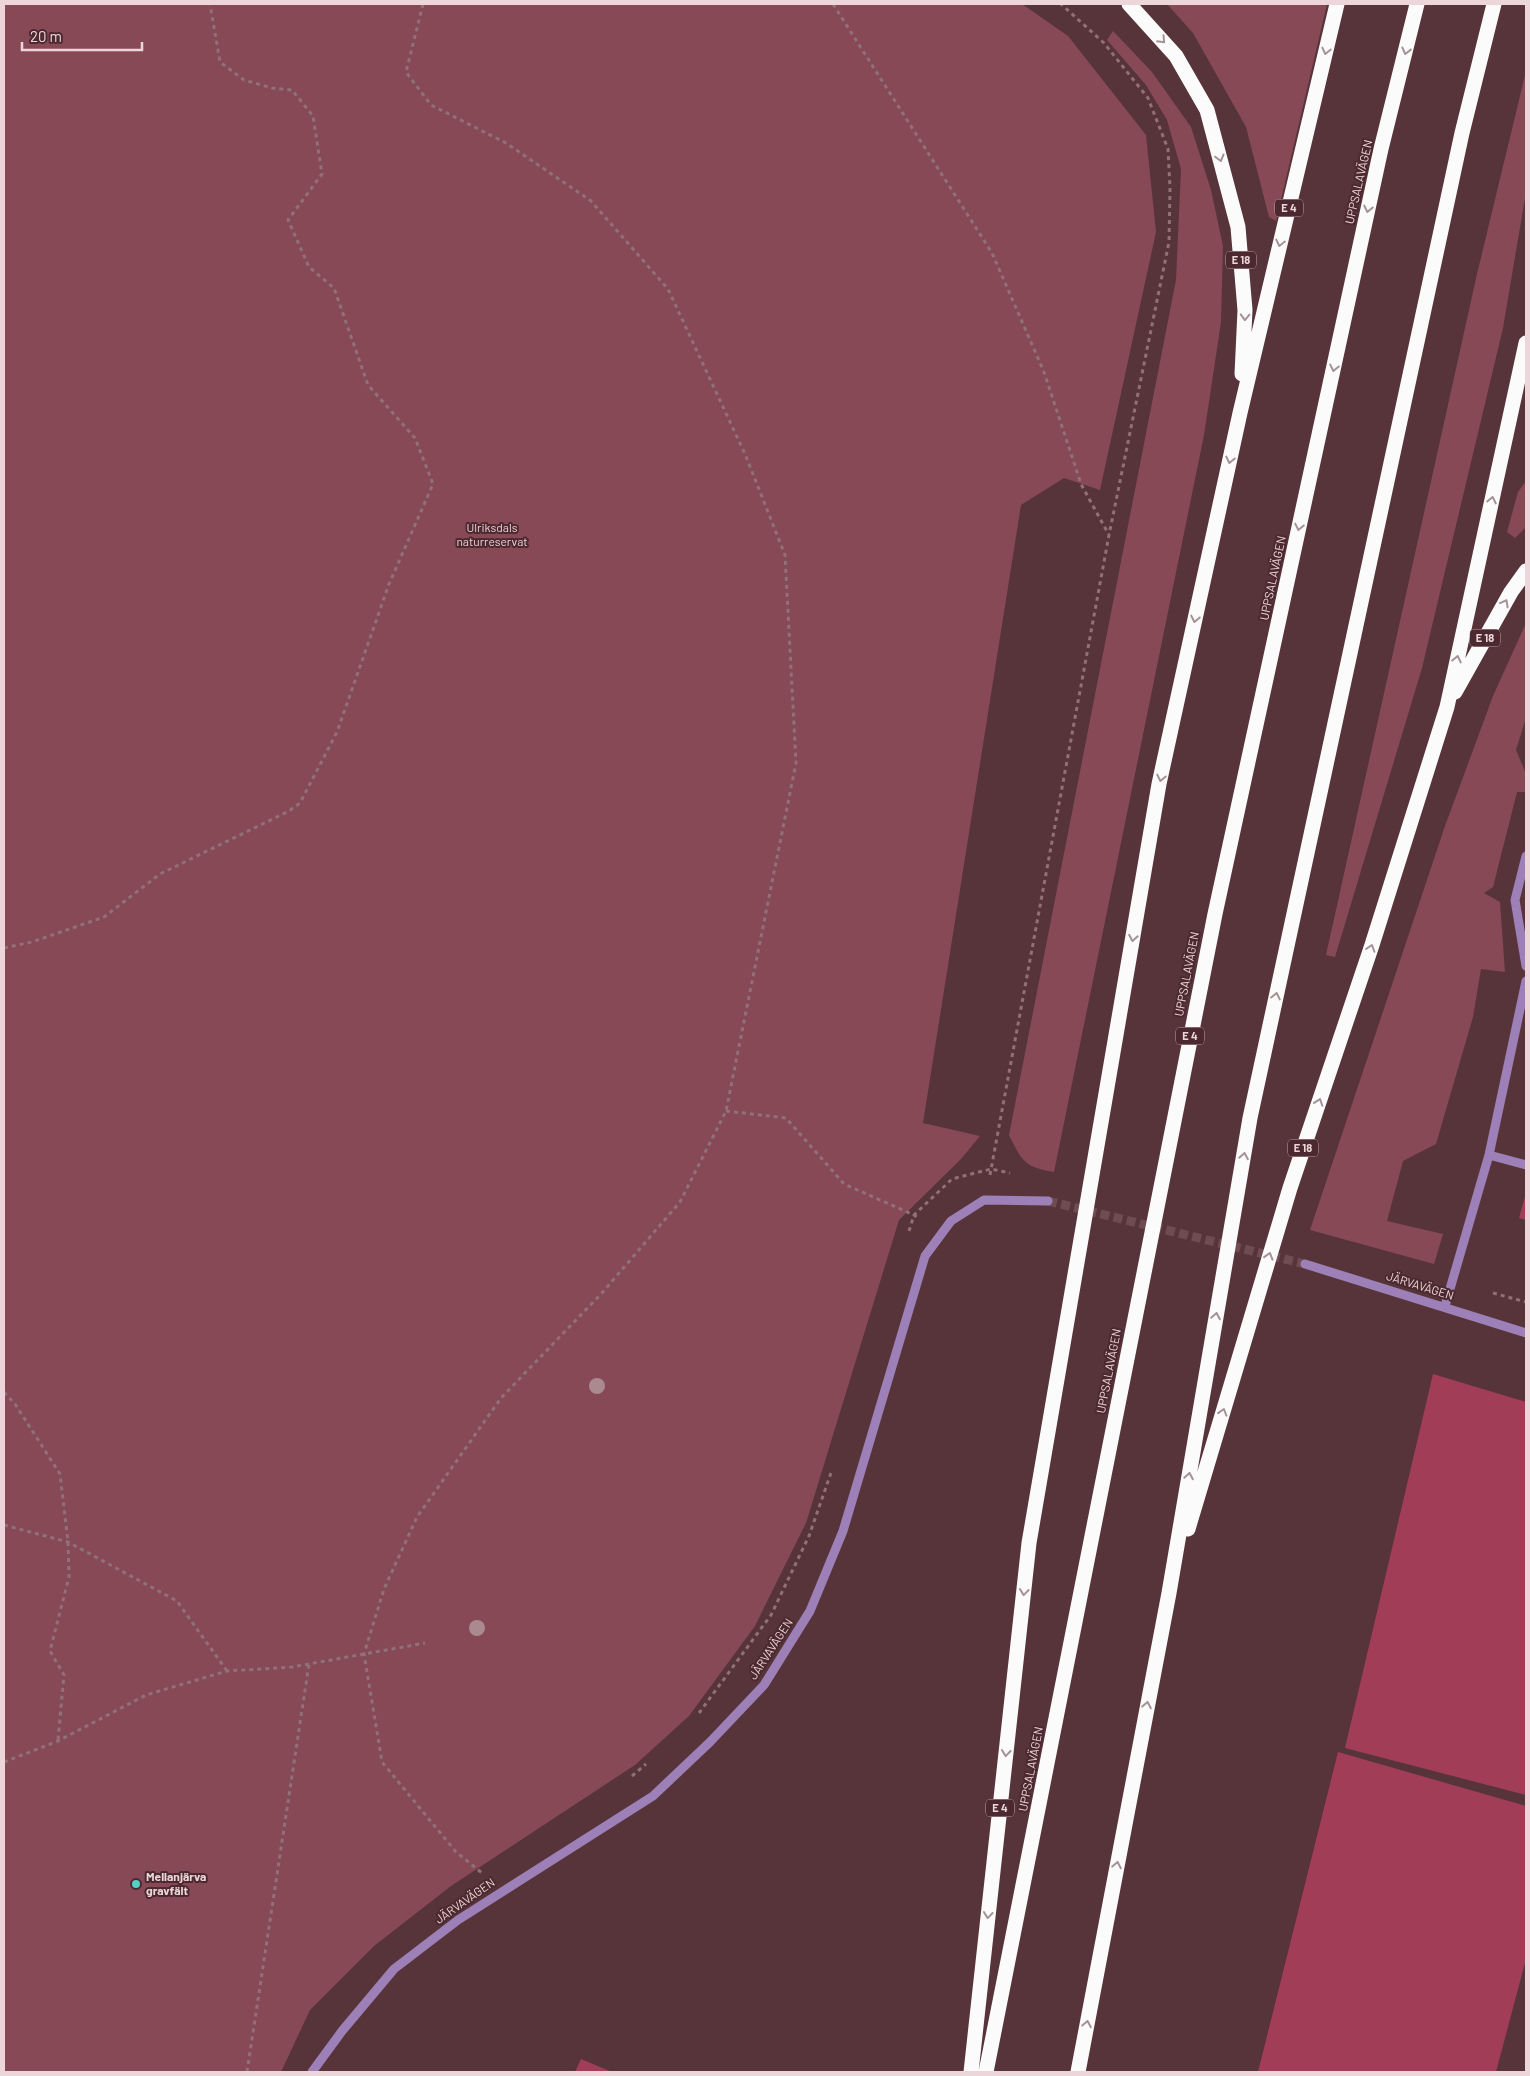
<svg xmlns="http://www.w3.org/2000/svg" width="1530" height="2076" viewBox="0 0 1530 2076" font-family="Barlow,sans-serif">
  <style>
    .green { fill: #874956 }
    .building { fill: #a13d56 }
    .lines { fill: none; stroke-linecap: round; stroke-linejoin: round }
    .minor-tunnel { stroke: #6e4c52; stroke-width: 9; stroke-dasharray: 9 4.5; stroke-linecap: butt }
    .path { stroke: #907176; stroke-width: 3; stroke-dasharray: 4 4; stroke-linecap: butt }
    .minor { stroke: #9d80b8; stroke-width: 9 }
    .highway { stroke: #fbfbfb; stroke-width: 15 }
    .tree { fill: #aa8a8f }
    .oneway { stroke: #a49296 }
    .poi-dot { fill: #56cec4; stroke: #4c2930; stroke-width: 2 }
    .labels { text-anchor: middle; stroke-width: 4; stroke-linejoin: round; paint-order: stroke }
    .shield { fill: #4c2930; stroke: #bda2a6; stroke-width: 1 }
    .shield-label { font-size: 11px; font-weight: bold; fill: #edd6d9 }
    .street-label { font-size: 12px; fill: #edd6d9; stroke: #4c2930 }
    .park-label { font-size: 12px; fill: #edd0d4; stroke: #4c2930 }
    .poi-label { font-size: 12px; font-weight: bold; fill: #edd6d9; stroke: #4c2930; text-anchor: start }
  </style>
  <rect width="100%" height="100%" fill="#57343a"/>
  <path class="green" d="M4,4H1022L1068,36L1146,135L1156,232L1100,490L1064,478L1021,505L923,1123L980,1136L961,1159L899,1220L806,1523L755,1626L689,1716L635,1765L451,1886L374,1946L310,2010L281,2072H4Z
    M1167,4H1327L1276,221L1269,217L1246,127L1193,33Z
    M1113,31L1152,72L1191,127L1211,190L1223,246L1221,322L1204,435L1054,1172C1024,1167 1022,1161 1009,1135L1176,280L1181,169L1167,120L1146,85L1107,40Z
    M1526,71V192L1503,328L1422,668L1335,957L1326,955L1477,274Z
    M1526,481V527L1515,538L1507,532L1518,492Z
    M1526,623V718L1516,750L1526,774V792H1517L1493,887L1484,893L1500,902L1505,972L1481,969L1473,1017L1436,1144L1403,1161L1387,1221L1443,1234L1434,1264L1310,1230L1445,826L1493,696Z"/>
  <path class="building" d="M1526,1193V1220L1519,1218Z
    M1433,1374L1526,1402V1795L1345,1748Z
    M1338,1752L1526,1806V1959L1496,2072H1258Z
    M581,2059L612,2072H575Z"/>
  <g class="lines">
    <path class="minor-tunnel" d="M1048,1201L1305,1264"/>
    <path class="path" d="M423,4L406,72L431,105L506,143L591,201L668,289L745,454L785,555L796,763L726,1111L680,1202L601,1294L501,1398L417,1517L384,1589L364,1654L382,1762L456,1852L482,1873
      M833,4L992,253L1044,372L1081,484L1109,535
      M4,948L32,942L104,917L160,874L289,811L300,803L337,732L389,584L433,484L415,438L368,385L334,288L309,267L288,220L322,174L313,116L292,90L272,88L244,80L220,62L210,4
      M726,1111L786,1118L844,1184L914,1215L920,1219
      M990,1175L1109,535L1169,242L1170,188L1168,149L1148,98L1104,43L1061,4
      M909,1231L914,1215L952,1179L991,1169L1010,1173
      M1493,1293L1526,1302
      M4,1392L15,1404L60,1474L68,1542L69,1577L50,1651L64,1675L58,1740
      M4,1525L68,1542L177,1601L227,1671
      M699,1713L771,1615L809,1536L832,1470
      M4,1762L58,1741L146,1695L227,1671L292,1667L425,1643
      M632,1776L646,1764
      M247,2072L309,1664"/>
    <path class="minor" d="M1526,856L1515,900L1526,966
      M1489,1155L1526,1165
      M1305,1264L1526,1333
      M1445,1306L1489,1155L1526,981
      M312,2072L342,2031L394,1969L458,1920L653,1796L710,1742L764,1685L810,1611L843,1531L925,1256L951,1221L984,1200L1048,1201"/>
    <path class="highway" d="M1129,4L1176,56L1207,110L1238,227L1245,310L1242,374
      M1455,692L1511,592L1526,571
      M1188,1529L1290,1188L1372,945L1447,707L1526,343
      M971,2072L1029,1543L1159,784L1240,413L1337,4
      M986,2072L1215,914L1381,149L1417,4
      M1078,2072L1169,1593L1250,1118L1462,133L1494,4"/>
  </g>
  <g class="tree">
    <circle cx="597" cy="1386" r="8"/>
    <circle cx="477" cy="1628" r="8"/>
  </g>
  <defs><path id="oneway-chevron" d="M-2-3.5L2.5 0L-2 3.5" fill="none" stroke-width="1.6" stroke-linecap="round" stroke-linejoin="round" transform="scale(1.25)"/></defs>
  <g class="oneway">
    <use href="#oneway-chevron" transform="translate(1162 40) rotate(47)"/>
    <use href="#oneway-chevron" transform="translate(1326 51) rotate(103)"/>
    <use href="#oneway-chevron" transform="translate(1406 51) rotate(104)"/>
    <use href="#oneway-chevron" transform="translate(1220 158) rotate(75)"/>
    <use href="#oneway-chevron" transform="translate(1368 209) rotate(102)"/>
    <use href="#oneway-chevron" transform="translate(1280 243) rotate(103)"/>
    <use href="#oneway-chevron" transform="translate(1245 317) rotate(92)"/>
    <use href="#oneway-chevron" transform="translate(1334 368) rotate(102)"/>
    <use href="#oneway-chevron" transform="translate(1230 460) rotate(102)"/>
    <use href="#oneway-chevron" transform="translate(1492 500) rotate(-78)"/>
    <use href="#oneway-chevron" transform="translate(1299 527) rotate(102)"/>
    <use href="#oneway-chevron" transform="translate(1505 603) rotate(-61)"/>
    <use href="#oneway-chevron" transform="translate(1195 619) rotate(102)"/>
    <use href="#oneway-chevron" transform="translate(1457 659) rotate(-78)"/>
    <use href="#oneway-chevron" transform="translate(1161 778) rotate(102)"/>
    <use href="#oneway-chevron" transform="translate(1133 938) rotate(100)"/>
    <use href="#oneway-chevron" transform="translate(1371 948) rotate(-72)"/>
    <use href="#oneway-chevron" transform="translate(1276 996) rotate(-78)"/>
    <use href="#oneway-chevron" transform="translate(1319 1102) rotate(-71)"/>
    <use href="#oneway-chevron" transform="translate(1244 1156) rotate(-80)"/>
    <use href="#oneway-chevron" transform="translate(1269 1256) rotate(-73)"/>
    <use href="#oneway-chevron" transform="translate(1216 1316) rotate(-80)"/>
    <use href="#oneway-chevron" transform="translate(1223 1412) rotate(-73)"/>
    <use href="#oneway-chevron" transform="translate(1189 1476) rotate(-80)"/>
    <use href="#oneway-chevron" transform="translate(1024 1592) rotate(96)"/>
    <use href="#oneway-chevron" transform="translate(1147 1705) rotate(-79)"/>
    <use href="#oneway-chevron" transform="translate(1006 1753) rotate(96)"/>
    <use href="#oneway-chevron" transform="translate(1117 1865) rotate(-79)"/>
    <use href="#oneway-chevron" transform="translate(988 1915) rotate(96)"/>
    <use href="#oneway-chevron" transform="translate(1087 2024) rotate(-79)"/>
  </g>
  <circle class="poi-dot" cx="136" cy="1884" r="5"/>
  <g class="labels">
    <g class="shield">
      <rect x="1275" y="199.5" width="28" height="17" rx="4"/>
      <rect x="1226" y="251.5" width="30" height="17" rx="4"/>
      <rect x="1470" y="629.5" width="30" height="17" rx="4"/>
      <rect x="1176" y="1027.5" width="28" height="17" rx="4"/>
      <rect x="1288" y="1139.5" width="30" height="17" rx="4"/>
      <rect x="986" y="1799.5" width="28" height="17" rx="4"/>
    </g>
    <g class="shield-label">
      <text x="1289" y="212">E 4</text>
      <text x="1241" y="264">E 18</text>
      <text x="1485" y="642">E 18</text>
      <text x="1190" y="1040">E 4</text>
      <text x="1303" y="1152">E 18</text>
      <text x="1000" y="1812">E 4</text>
    </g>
    <g class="street-label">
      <text transform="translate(1359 182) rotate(-77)" y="4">UPPSALAVÄGEN</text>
      <text transform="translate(1273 578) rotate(-78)" y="4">UPPSALAVÄGEN</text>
      <text transform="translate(1187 974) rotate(-79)" y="4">UPPSALAVÄGEN</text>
      <text transform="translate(1420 1286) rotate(17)" y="4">JÄRVAVÄGEN</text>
      <text transform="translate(1109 1371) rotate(-79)" y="4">UPPSALAVÄGEN</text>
      <text transform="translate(771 1649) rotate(-57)" y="4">JÄRVAVÄGEN</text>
      <text transform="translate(1031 1769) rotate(-79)" y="4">UPPSALAVÄGEN</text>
      <text transform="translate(465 1901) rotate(-35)" y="4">JÄRVAVÄGEN</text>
    </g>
    <g class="park-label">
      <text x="492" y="532">Ulriksdals<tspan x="492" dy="14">naturreservat</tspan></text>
    </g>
    <g class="poi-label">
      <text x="146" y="1881">Mellanjärva<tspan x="146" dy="14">gravfält</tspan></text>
    </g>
  </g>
  <rect width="1530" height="2076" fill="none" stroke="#edd6d9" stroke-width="10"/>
  <path d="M22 42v8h120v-8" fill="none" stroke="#edd6d9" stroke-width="2.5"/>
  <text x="30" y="42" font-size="15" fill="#edd6d9" stroke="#4c2930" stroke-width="4" paint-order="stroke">20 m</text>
</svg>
